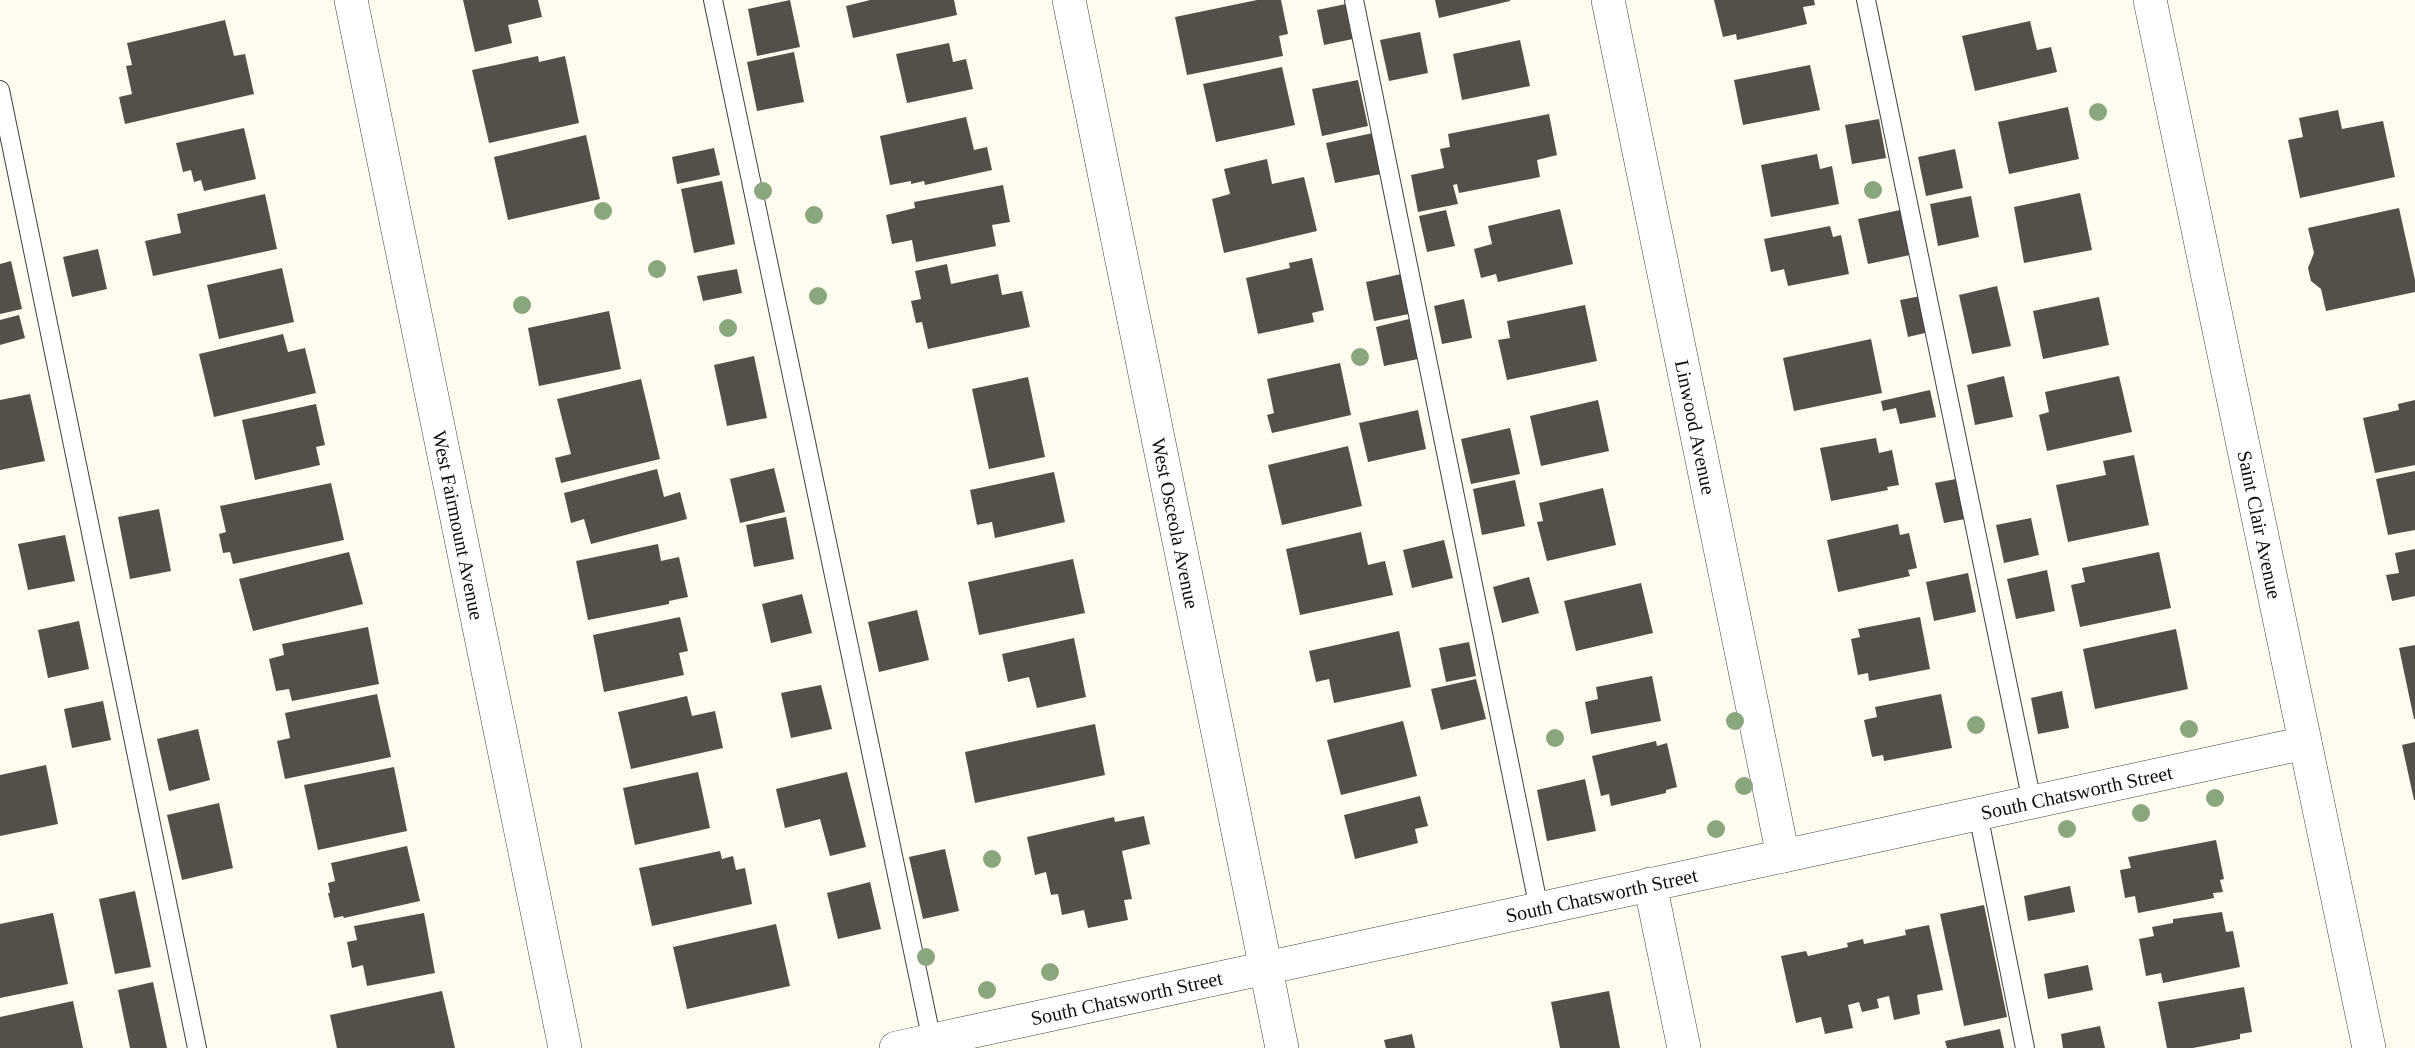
<svg xmlns="http://www.w3.org/2000/svg" width="2415" height="1048" viewBox="0 0 2415 1048" font-family="'Times New Roman',serif">
  <style>
    .building { fill: #554f4a }
    .lines { fill: none; stroke-linecap: round; stroke-linejoin: round }
    .service-casing { stroke: #404040; stroke-width: 20 }
    .minor-casing { stroke: #404040; stroke-width: 34 }
    .tertiary-casing { stroke: #404040; stroke-width: 34 }
    .service { stroke: #fff; stroke-width: 18 }
    .minor { stroke: #fff; stroke-width: 33 }
    .tertiary { stroke: #fff; stroke-width: 33 }
    .tree { fill: #8aa67e }
    .labels { text-anchor: middle; stroke-width: 6; stroke-linejoin: round; paint-order: stroke }
    .street-label { font-size: 20px; fill: #0d0d0d; stroke: #fff }
  </style>
  <rect width="100%" height="100%" fill="#fefcee"/>
  <path class="building" d="M463,0H538L542,17L508,25L512,43L475,52Z
    M790,0L800,47L757,56L748,9Z
    M870,0H954L957,15L853,38L846,6Z
    M1257,0H1281L1288,34L1279,36L1283,56L1187,75L1175,17Z
    M1435,0H1510V1L1439,18Z
    M1714,0H1814L1815,5L1803,7L1807,24L1737,40L1736,34L1723,37Z
    M1346,4L1353,39L1324,45L1317,10Z
    M225,20L234,56L245,54L254,94L125,124L119,97L132,94L126,66L132,65L127,43Z
    M2030,21L2037,50L2051,47L2057,72L1975,91L1962,36Z
    M1420,32L1428,73L1389,81L1380,40Z
    M1520,40L1530,86L1462,100L1453,54Z
    M949,43L953,62L966,59L973,89L907,103L896,54Z
    M794,52L804,102L757,111L747,62Z
    M538,56L539,62L565,56L579,123L489,143L472,70Z
    M1810,65L1820,110L1743,125L1734,80Z
    M1282,67L1295,125L1216,142L1203,84Z
    M1358,80L1368,126L1322,136L1312,89Z
    M2068,107L2079,159L2009,174L1998,122Z
    M2338,110L2342,129L2383,121L2395,177L2300,198L2288,140L2303,137L2299,118Z
    M1549,114L1557,155L1537,160L1540,177L1459,193L1457,184L1453,185L1458,204L1418,212L1411,175L1444,168L1440,149L1450,147L1448,134Z
    M966,117L974,150L987,147L992,170L925,185L924,181L911,184V181L890,185L880,136Z
    M1879,119L1886,158L1852,164L1845,125Z
    M244,128L256,179L204,191L201,180L194,182L191,170L183,172L176,143Z
    M1373,133L1381,174L1335,183L1326,143Z
    M586,135L600,199L508,220L494,157Z
    M714,148L720,175L677,184L672,157Z
    M1955,149L1963,188L1926,196L1918,157Z
    M1817,154L1820,169L1832,166L1839,204L1771,217L1761,165Z
    M1267,159L1272,184L1304,177L1317,231L1224,253L1212,199L1230,194L1224,169Z
    M722,181L735,244L694,253L681,189Z
    M1003,185L1010,222L992,225L996,246L916,262L912,240L892,244L886,215L915,208L914,202Z
    M2080,193L2092,250L2024,263L2014,207Z
    M265,194L277,249L153,276L145,241L181,233L177,214Z
    M1971,196L1979,237L1938,246L1930,204Z
    M2399,208L2415,280V292L2326,311L2321,289L2311,281L2308,268L2314,253L2308,228Z
    M1560,209L1573,264L1498,282L1496,274L1481,278L1474,249L1492,244L1488,226Z
    M1446,210L1455,246L1427,252L1419,216Z
    M1900,210L1910,255L1868,264L1858,219Z
    M1830,226L1833,237L1841,235L1849,274L1788,286L1784,269L1771,272L1764,239Z
    M98,249L107,289L72,297L63,257Z
    M1312,258L1324,310L1312,313L1314,322L1258,334L1246,278L1290,268L1289,263Z
    M11,261L22,309L0,314V264Z
    M947,264L951,284L998,274L1002,295L1022,291L1030,327L928,349L922,322L916,323L911,301L921,299L915,271Z
    M282,268L294,322L219,339L207,285Z
    M737,269L742,293L703,301L697,276Z
    M1401,274L1409,314L1374,321L1366,282Z
    M1997,286L2011,346L1972,354L1959,295Z
    M1921,296L1929,332L1908,337L1900,300Z
    M2099,297L2109,345L2043,359L2033,311Z
    M1464,299L1472,338L1442,344L1434,306Z
    M1585,305L1597,361L1507,380L1498,340L1510,338L1507,321Z
    M609,311L621,369L539,386L528,328Z
    M19,315L25,338L0,345V320Z
    M1409,319L1418,359L1384,366L1376,327Z
    M283,334L288,352L305,348L316,393L214,417L199,354Z
    M1871,339L1882,393L1794,411L1783,358Z
    M754,356L767,418L727,426L714,365Z
    M1340,363L1351,415L1272,433L1267,415L1274,413L1267,379Z
    M2004,376L2013,417L1975,425L1967,385Z
    M2119,376L2132,432L2047,451L2039,415L2049,412L2045,392Z
    M1028,377L1045,457L989,469L972,389Z
    M641,379L660,459L561,483L555,458L571,454L557,399Z
    M1930,390L1936,417L1900,424L1896,408L1883,411L1881,401Z
    M30,394L45,461L0,470V400Z
    M1598,400L1609,451L1541,466L1530,416Z
    M2415,400V465L2375,473L2363,418L2399,410L2398,404Z
    M316,404L325,445L316,447L320,465L255,480L242,420Z
    M1418,410L1426,449L1368,462L1359,423Z
    M1510,428L1520,474L1471,484L1461,439Z
    M1876,438L1879,453L1892,450L1899,485L1887,487L1888,490L1831,501L1820,448Z
    M1348,446L1362,506L1282,525L1268,465Z
    M2134,455L2149,525L2068,542L2056,485L2106,475L2103,461Z
    M774,468L785,512L740,523L730,479Z
    M657,469L664,497L680,492L687,519L591,544L584,519L571,523L564,493Z
    M2415,471V530L2388,535L2376,479Z
    M1054,472L1065,522L995,538L992,522L977,525L970,490Z
    M1956,479L1965,519L1944,523L1935,483Z
    M1515,480L1525,526L1482,535L1473,489Z
    M331,483L344,540L233,564L230,552L223,553L219,534L226,532L220,506Z
    M1603,488L1616,545L1547,561L1537,522L1543,521L1539,503Z
    M159,509L171,571L130,579L118,517Z
    M786,517L794,559L754,567L746,525Z
    M2031,518L2039,555L2004,563L1996,525Z
    M1898,524L1900,535L1909,533L1917,568L1908,570L1910,576L1838,592L1827,540Z
    M1361,532L1368,565L1385,561L1393,595L1300,615L1286,549Z
    M65,535L75,581L28,590L18,544Z
    M1444,540L1453,578L1412,588L1403,550Z
    M658,544L661,561L679,557L688,597L669,601V604L588,620L576,561Z
    M2415,549V596L2392,601L2386,575L2399,573L2395,553Z
    M349,552L363,604L253,631L239,579Z
    M2159,552L2171,608L2080,627L2071,585L2085,582L2082,568Z
    M1073,559L1085,613L979,635L968,582Z
    M2047,570L2055,611L2016,619L2007,579Z
    M1968,573L1976,612L1934,621L1926,582Z
    M1529,577L1539,613L1502,623L1493,587Z
    M1641,583L1653,633L1576,651L1564,601Z
    M802,594L812,633L771,643L762,604Z
    M917,610L929,660L879,672L868,622Z
    M680,617L688,651L679,653L684,675L604,692L593,635Z
    M1920,617L1930,669L1869,681L1868,673L1858,675L1851,639L1860,637L1858,629Z
    M79,621L89,669L48,678L38,630Z
    M368,627L379,684L292,701L289,689L276,691L269,659L284,655L282,644Z
    M2176,629L2188,689L2095,709L2083,649Z
    M1399,631L1411,687L1334,703L1329,679L1316,682L1309,651Z
    M1074,638L1086,697L1037,708L1029,677L1008,682L1002,654Z
    M1469,642L1476,676L1446,682L1439,648Z
    M2415,645V719H2414L2399,648Z
    M1652,676L1661,721L1591,734L1585,702L1598,699L1596,687Z
    M1476,679L1486,719L1441,730L1431,689Z
    M821,685L832,729L791,738L781,693Z
    M2062,691L2069,728L2038,734L2031,698Z
    M377,694L391,757L285,779L277,741L290,738L285,713Z
    M1941,694L1952,748L1884,761L1883,755L1872,757L1864,720L1877,717L1875,707Z
    M687,696L692,716L715,711L723,748L631,769L618,712Z
    M103,701L111,740L72,748L64,709Z
    M1403,721L1417,776L1341,795L1327,740Z
    M1095,724L1105,775L975,803L965,752Z
    M198,729L210,780L169,791L157,739Z
    M1656,741L1657,746L1667,743L1677,787L1666,790V793L1611,806L1609,794L1601,796L1592,756Z
    M2415,742V800H2414L2402,745Z
    M46,765L58,824L0,836V775Z
    M394,767L407,831L318,850L304,785Z
    M698,772L710,828L635,845L623,788Z
    M847,772L866,847L830,856L820,819L785,828L776,789Z
    M1585,779L1596,831L1547,841L1537,790Z
    M1420,796L1428,826L1415,829L1418,843L1355,859L1344,815Z
    M219,803L233,868L182,880L167,815Z
    M1144,816L1150,844L1122,851L1132,899L1124,900L1128,920L1088,928L1084,910L1062,915L1058,894L1051,895L1046,872L1035,875L1027,837L1114,817L1115,822Z
    M2216,840L2224,879L2220,880L2223,892L2213,893L2214,898L2138,913L2135,896L2125,898L2120,870L2131,868L2128,857Z
    M407,846L420,901L344,918L343,916L334,918L328,893H330L328,883L335,881L331,863Z
    M945,849L959,911L923,919L909,857Z
    M720,851L722,859L733,856L736,870L745,868L752,904L652,926L639,868Z
    M870,882L881,929L838,939L827,893Z
    M2070,886L2075,912L2028,921L2024,896Z
    M135,891L151,967L115,974L99,899Z
    M1984,905L2007,1017L1964,1026L1940,914Z
    M2222,912L2226,932L2233,931L2240,967L2163,983L2161,973L2146,976L2139,939L2154,936L2152,927L2173,923V919Z
    M53,913L68,984L0,998V924Z
    M424,913L435,973L367,986L363,965L352,968L347,942L357,940L354,926Z
    M776,924L790,986L687,1009L673,947Z
    M1929,925L1943,990L1917,995L1920,1014L1894,1020L1889,996L1877,999L1879,1008L1862,1012L1859,1002L1848,1005L1853,1028L1825,1034L1821,1017L1796,1023L1781,956L1806,951L1808,956L1848,947L1847,943L1863,939L1864,944L1906,935L1905,930Z
    M2088,965L2093,990L2048,999L2044,974Z
    M153,982L167,1048H130L118,990Z
    M2244,987L2252,1032L2240,1034V1039L2193,1048H2167L2158,1002Z
    M442,991L455,1048H337L330,1015Z
    M1609,991L1620,1048H1560L1551,1002Z
    M73,1001L83,1048H0V1017Z
    M2100,1026L2105,1048H2063L2061,1034Z
    M2000,1029L2004,1048H1947L1945,1041Z
    M1412,1034L1415,1048H1386L1384,1040Z"/>
  <g class="lines">
    <defs>
      <path id="service" d="M713,0L933,1046
        M1354,0L1539,909
        M1866,0L2032,802
        M0,90L197,1048
        M1978,814L2025,1048"/>
      <g id="minor">
        <path id="s1" d="M351,0L565,1048"/>
        <path id="s2" d="M1069,0L1282,1048"/>
        <path id="s3" d="M1608,0L1783,856"/>
        <path d="M1650,884L1684,1048"/>
        <path id="s4" d="M896,1048L2305,743"/>
      </g>
      <g id="tertiary">
        <path id="s5" d="M2150,0L2369,1048"/>
      </g>
    </defs>
    <use href="#service" class="service-casing"/>
    <use href="#minor" class="minor-casing"/>
    <use href="#tertiary" class="tertiary-casing"/>
    <use href="#service" class="service"/>
    <use href="#minor" class="minor"/>
    <use href="#tertiary" class="tertiary"/>
  </g>
  <g class="tree">
    <circle cx="2098" cy="112" r="9"/>
    <circle cx="1873" cy="190" r="9"/>
    <circle cx="763" cy="191" r="9"/>
    <circle cx="603" cy="211" r="9"/>
    <circle cx="814" cy="215" r="9"/>
    <circle cx="657" cy="269" r="9"/>
    <circle cx="818" cy="296" r="9"/>
    <circle cx="522" cy="305" r="9"/>
    <circle cx="728" cy="328" r="9"/>
    <circle cx="1360" cy="357" r="9"/>
    <circle cx="1735" cy="721" r="9"/>
    <circle cx="1976" cy="725" r="9"/>
    <circle cx="2189" cy="729" r="9"/>
    <circle cx="1555" cy="738" r="9"/>
    <circle cx="1744" cy="786" r="9"/>
    <circle cx="2215" cy="798" r="9"/>
    <circle cx="2141" cy="813" r="9"/>
    <circle cx="1716" cy="829" r="9"/>
    <circle cx="2067" cy="829" r="9"/>
    <circle cx="992" cy="859" r="9"/>
    <circle cx="926" cy="957" r="9"/>
    <circle cx="1050" cy="972" r="9"/>
    <circle cx="987" cy="990" r="9"/>
  </g>
  <g class="labels">
    <g class="street-label">
      <text dy="7" stroke="none"><textPath href="#s3" startOffset="436">Linwood Avenue</textPath></text>
      <text dy="7" stroke="none"><textPath href="#s1" startOffset="536">West Fairmount Avenue</textPath></text>
      <text dy="7" stroke="none"><textPath href="#s2" startOffset="534">West Osceola Avenue</textPath></text>
      <text dy="7" stroke="none"><textPath href="#s5" startOffset="536">Saint Clair Avenue</textPath></text>
      <text dy="7" stroke="none"><textPath href="#s4" startOffset="1208">South Chatsworth Street</textPath></text>
      <text dy="7" stroke="none"><textPath href="#s4" startOffset="722">South Chatsworth Street</textPath></text>
      <text dy="7" stroke="none"><textPath href="#s4" startOffset="236">South Chatsworth Street</textPath></text>
    </g>
  </g>
</svg>
